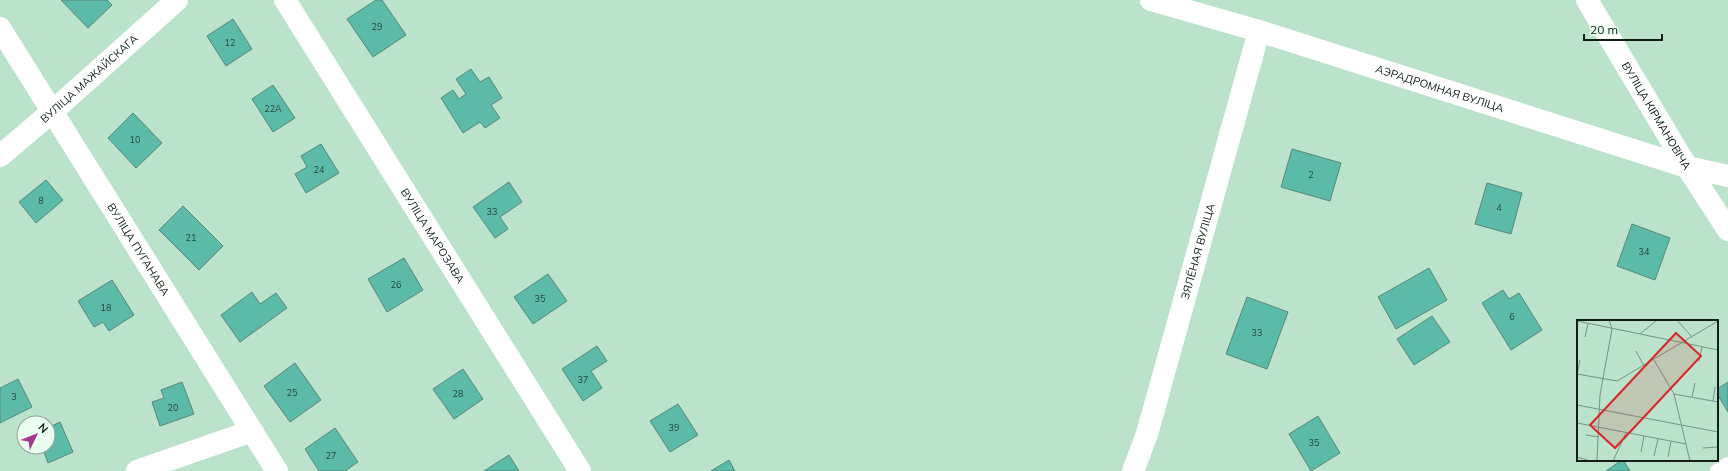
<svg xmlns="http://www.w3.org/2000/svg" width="1728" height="471" viewBox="0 0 1728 471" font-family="Mulish,sans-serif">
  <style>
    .building { fill: #5cbba8; stroke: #59867b }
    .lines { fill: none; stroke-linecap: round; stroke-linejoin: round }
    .service { stroke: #fff; stroke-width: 14 }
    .minor { stroke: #fff; stroke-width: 22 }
    .labels { text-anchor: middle; stroke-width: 3; stroke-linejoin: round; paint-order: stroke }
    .number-label { font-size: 9px; fill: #22443a }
    .street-label { font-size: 11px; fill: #0f1d15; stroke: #eafdf1 }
    .inset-road { fill: none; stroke: #769382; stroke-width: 1 }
    .view { fill: #d62828; fill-opacity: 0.15; stroke: #d62828; stroke-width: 2 }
    .inset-edge { fill: none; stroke: #0f1d15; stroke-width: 2 }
  </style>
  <rect width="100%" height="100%" fill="#bbe2ca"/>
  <path class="building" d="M61,0H107L112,5L88,28Z
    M376,0H382L406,35L373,57L347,19Z
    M233,19L252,49L226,66L207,36Z
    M471,69L480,82L489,77L502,98L491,105L500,118L485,128L480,122L463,133L441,98L453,90L459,99L466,94L456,79Z
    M273,85L295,118L273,132L252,99Z
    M133,113L162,143L136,168L108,138Z
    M321,144L339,173L306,193L295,174L307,167L301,156Z
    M1292,149L1341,163L1330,201L1281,187Z
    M46,180L63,200L36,223L19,202Z
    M509,182L522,202L500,217L508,229L495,238L473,207Z
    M1487,183L1522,193L1511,234L1475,224Z
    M183,206L223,246L199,270L159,230Z
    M1632,224L1670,238L1655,280L1617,266Z
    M404,258L423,290L387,312L368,279Z
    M1429,268L1447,300L1396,329L1378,297Z
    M548,274L567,301L533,324L514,297Z
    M112,280L134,315L109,331L103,322L94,327L78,301Z
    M1503,290L1509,299L1519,293L1542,330L1511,350L1482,303Z
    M252,292L260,304L276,293L287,308L240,342L221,315Z
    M1247,297L1288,312L1267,369L1226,354Z
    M1432,316L1450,342L1414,365L1397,339Z
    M597,346L607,361L591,371L602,388L583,401L562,369Z
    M295,363L321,400L290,422L264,386Z
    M463,369L483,399L454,419L433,389Z
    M18,379L32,407L0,423V388Z
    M182,382L194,414L160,426L152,402L164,398L161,390Z
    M1728,382V412L1717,394V389Z
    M678,404L698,435L670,452L650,421Z
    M1318,416L1340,453L1311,471L1289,434Z
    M60,422L73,452L48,463L42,447H48V428Z
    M335,428L358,462L345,471H319L305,449Z
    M509,455L519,471H484Z
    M729,460L735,471H711Z
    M1623,460L1630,471H1606L1622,460Z"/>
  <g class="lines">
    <path class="service" d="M1717,471L1728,464"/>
    <g class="minor">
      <path id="s1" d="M285,0L580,471"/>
      <path id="s2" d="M1151,0L1259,31L1687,167L1728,176"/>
      <path id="s3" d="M1587,0L1687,167L1728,230"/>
      <path id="s4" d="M0,28L277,471"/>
      <path id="s5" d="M0,156L53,111L177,0"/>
      <path d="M137,471L252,431"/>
      <path id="s6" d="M1133,471L1147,434L1259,31"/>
    </g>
  </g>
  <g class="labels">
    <g class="number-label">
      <text x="377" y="30">29</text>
      <text x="230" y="46">12</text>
      <text x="273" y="112">22А</text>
      <text x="135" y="143">10</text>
      <text x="319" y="173">24</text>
      <text x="1311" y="178">2</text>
      <text x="41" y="204">8</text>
      <text x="1499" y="211">4</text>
      <text x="492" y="215">33</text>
      <text x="191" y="241">21</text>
      <text x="1644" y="255">34</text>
      <text x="396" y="288">26</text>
      <text x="540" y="302">35</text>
      <text x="106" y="311">18</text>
      <text x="1512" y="320">6</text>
      <text x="1257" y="336">33</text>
      <text x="583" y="383">37</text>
      <text x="292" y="396">25</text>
      <text x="458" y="397">28</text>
      <text x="14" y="400">3</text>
      <text x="173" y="411">20</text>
      <text x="674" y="431">39</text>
      <text x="1314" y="446">35</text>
      <text x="331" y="459">27</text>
    </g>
    <g class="street-label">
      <text dy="4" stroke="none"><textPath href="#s5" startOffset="118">ВУЛІЦА МАЖАЙСКАГА</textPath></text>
      <text dy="4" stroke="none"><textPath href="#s2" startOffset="302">АЭРАДРОМНАЯ ВУЛІЦА</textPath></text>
      <text dy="4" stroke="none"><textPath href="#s3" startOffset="135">ВУЛІЦА КІРМАНОВІЧА</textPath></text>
      <text dy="4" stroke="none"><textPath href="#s1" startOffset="278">ВУЛІЦА МАРОЗАВА</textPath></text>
      <text dy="4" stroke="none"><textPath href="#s4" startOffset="261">ВУЛІЦА ПУГАНАВА</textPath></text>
      <text dy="4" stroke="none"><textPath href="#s6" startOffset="229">ЗЯЛЁНАЯ ВУЛІЦА</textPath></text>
    </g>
  </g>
  <g transform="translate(1577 320)">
    <rect width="141" height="141" fill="#bbe2ca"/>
    <path class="inset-road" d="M100,0L115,17M0,1L141,30M63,14L80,0M8,17L11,4M59,31L67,46M77,40L97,74L113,141M122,41L125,27M0,54L40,61L141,1M0,54L3,40M97,74L141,82M115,77L118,63M136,81L138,67M0,85L141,112M0,103L109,124M9,115L22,117M0,123V137M126,128L141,127M64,132L67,116M77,136L81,119M0,137L13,141M91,137L94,121M20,141L23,75L35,9L32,0M36,141L49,113"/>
    <path class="view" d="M99,13L124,36L38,128L13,105Z"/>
    <rect width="141" height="141" class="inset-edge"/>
  </g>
  <g transform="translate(36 435) rotate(47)"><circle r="19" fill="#eafdf1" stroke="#92a399"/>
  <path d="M0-3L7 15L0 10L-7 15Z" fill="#aa358f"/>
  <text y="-6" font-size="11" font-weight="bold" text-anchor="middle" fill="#0f1d15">N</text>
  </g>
  <path d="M1584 34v6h78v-6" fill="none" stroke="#0f1d15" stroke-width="2"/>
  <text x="1590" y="34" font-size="12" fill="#0f1d15" stroke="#eafdf1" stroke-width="3" paint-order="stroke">20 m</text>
</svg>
